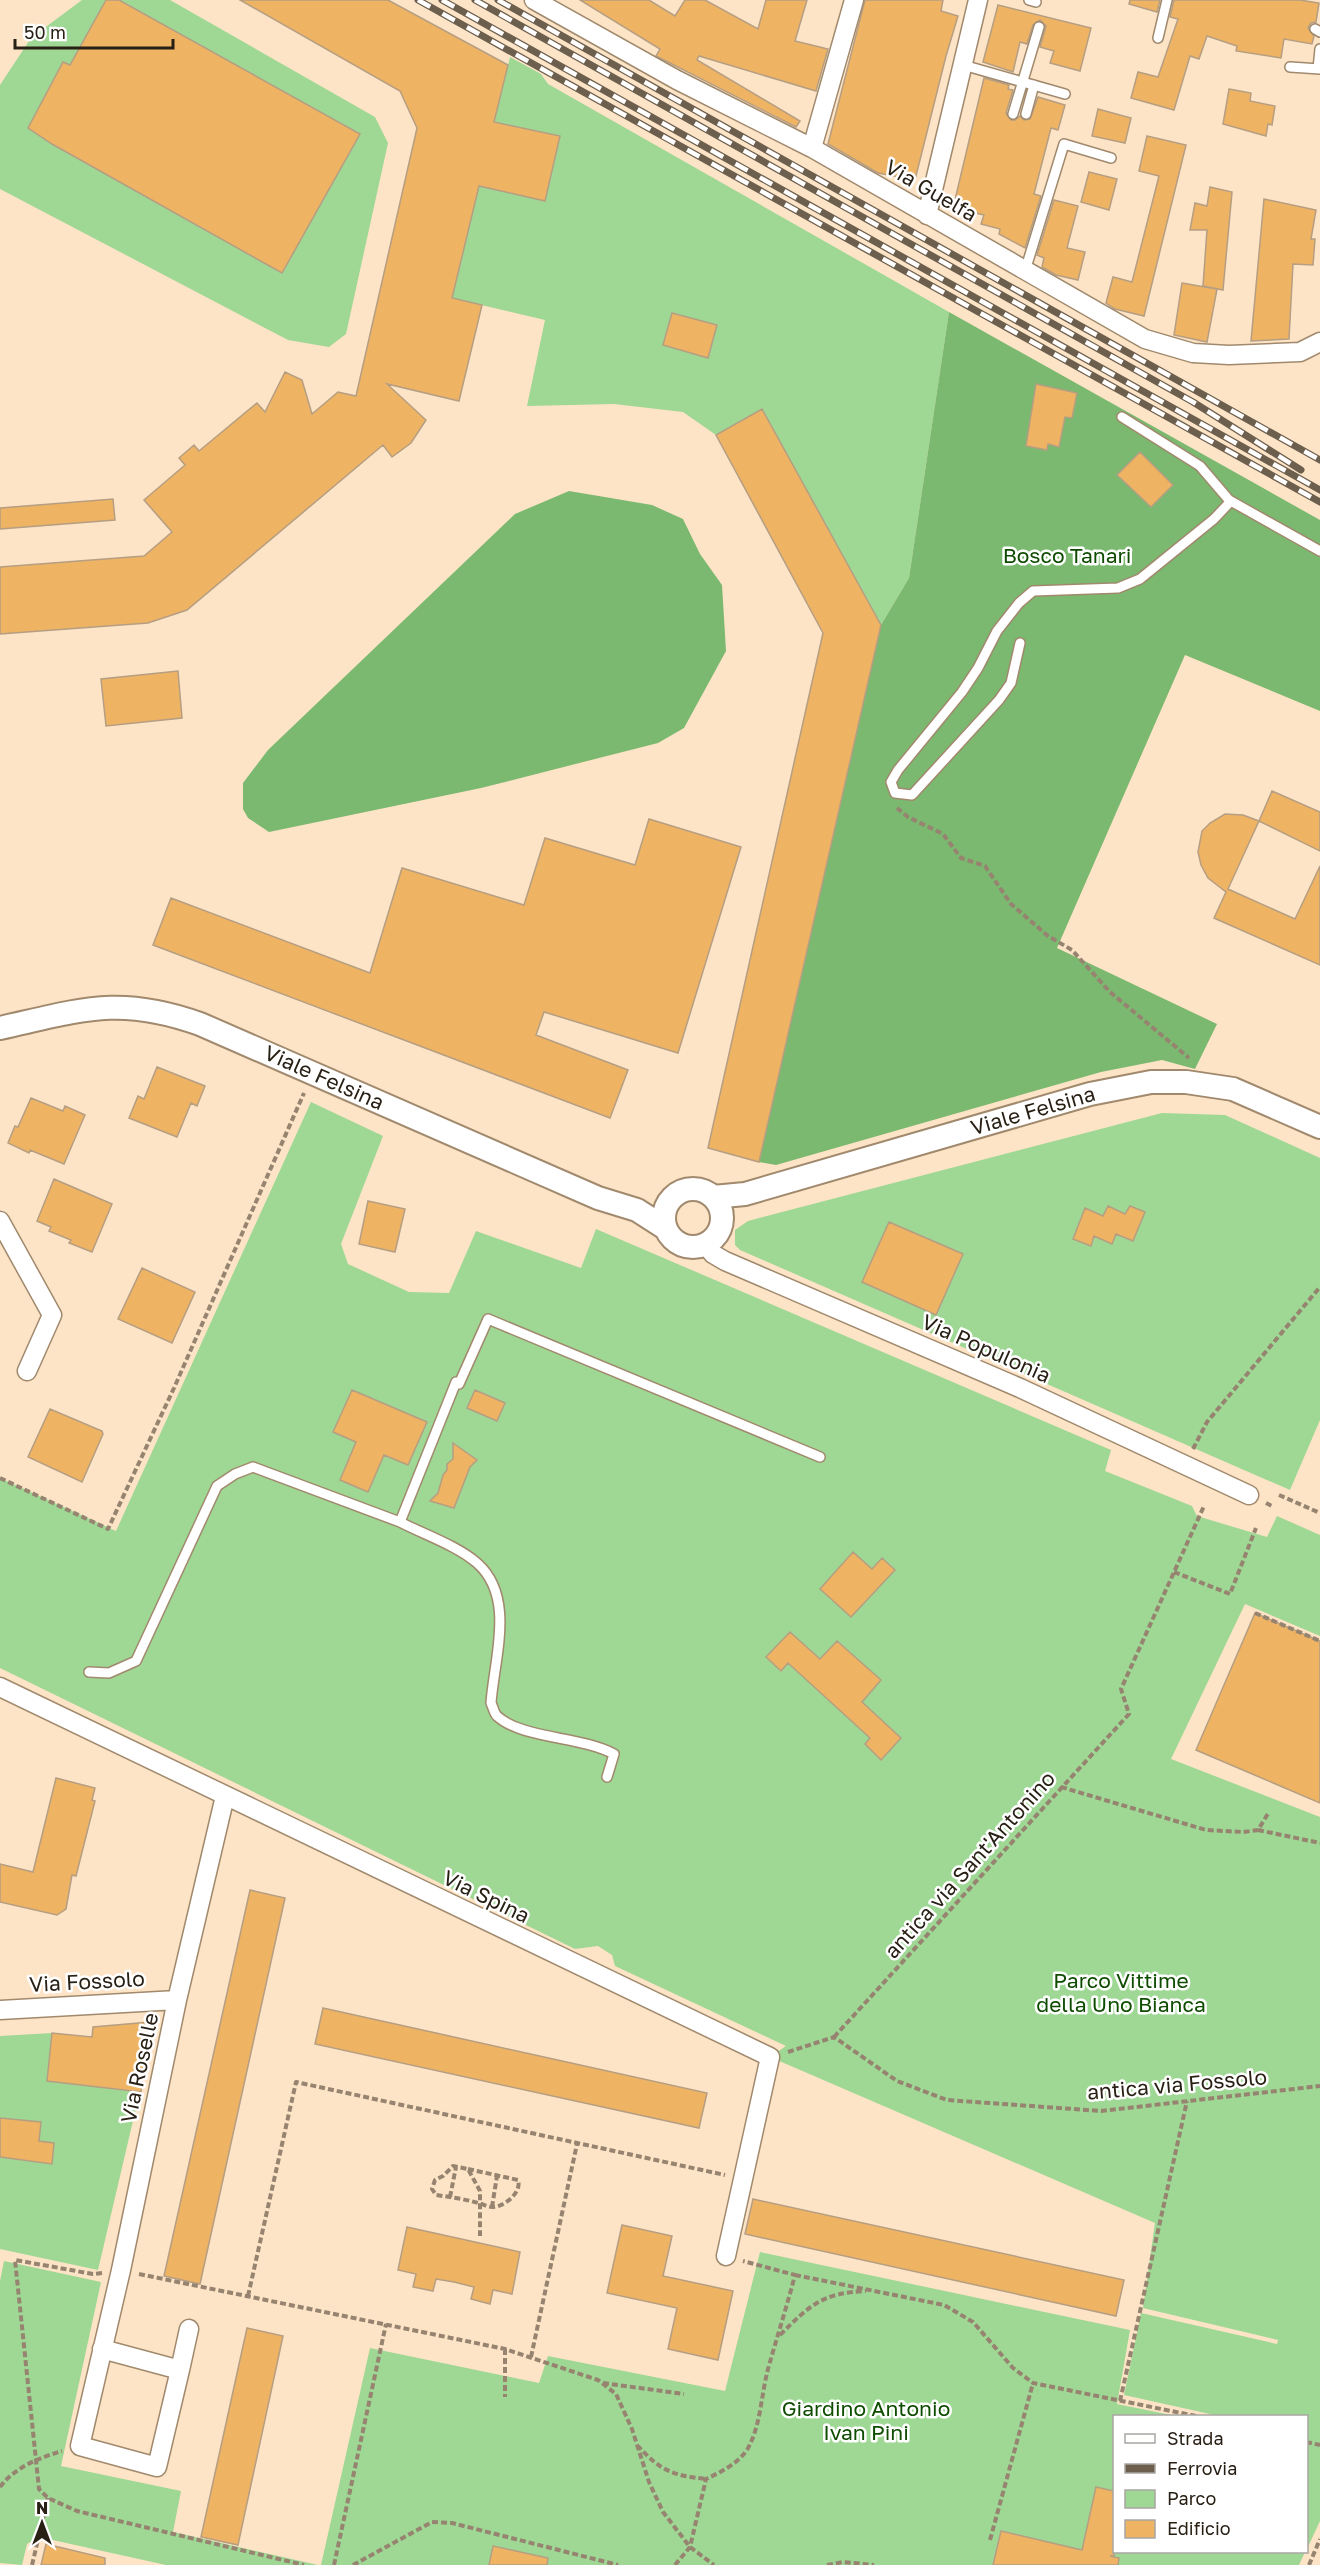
<svg xmlns="http://www.w3.org/2000/svg" width="1320" height="2565" viewBox="0 0 1320 2565" font-family="'Golos Text',sans-serif">
  <style>
    .green { fill: #9fd795; fill-rule: evenodd }
    .forest { fill: #7bb870 }
    .building { fill: #efb364; stroke: #b59e82; stroke-width: 1.5 }
    .lines { fill: none; stroke-linecap: round; stroke-linejoin: round }
    .service-casing { stroke: #a0896d; stroke-width: 12 }
    .minor-casing { stroke: #a0896d; stroke-width: 21 }
    .tertiary-casing { stroke: #a0896d; stroke-width: 26 }
    .path { stroke: #968470; stroke-width: 4; stroke-dasharray: 6 3; stroke-linecap: butt }
    .service { stroke: #fff; stroke-width: 9 }
    .minor { stroke: #fff; stroke-width: 18 }
    .tertiary { stroke: #fff; stroke-width: 22 }
    .rail-casing { stroke: #6d5f4e; stroke-width: 7 }
    .rail { stroke: #fff; stroke-width: 4.5; stroke-dasharray: 14; stroke-linecap: butt }
    .labels { text-anchor: middle; stroke-width: 5; stroke-linejoin: round; paint-order: stroke }
    .street-label { font-size: 21px; fill: #292015; stroke: #fff }
    .park-label { font-size: 21px; fill: #0e4c00; stroke: #fff }
  </style>
  <rect width="100%" height="100%" fill="#fde4c6"/>
  <path class="green" d="M82,0H106L91,77L53,144L282,273L119,0H170L375,117L388,143L346,334L329,347L288,340L0,189V85L31,38Z
    M510,57L541,74L548,84L949,312L909,578L881,625L762,409L716,435L683,412L614,404L527,406L545,320L452,298ZM512,126L560,137L545,200L498,190ZM672,313L716,325L707,357L663,345Z
    M311,1102L383,1136L341,1244L348,1264L409,1292L449,1293L476,1231L581,1268L596,1229L1111,1450L1105,1471L1192,1506L1197,1516L1267,1537L1277,1516L1320,1535V1636L1245,1604L1171,1759L1320,1817V2521L1307,2549L1306,2416H1219L1124,2395L1141,2313L1277,2344L1278,2340L1143,2308L1155,2223L770,2057L786,2046L615,1966L612,1955L598,1946L575,1949L0,1668V1478L116,1531Z
    M1162,1113L1225,1115L1320,1158V1420L1290,1490L740,1250L735,1245V1230L748,1221Z
    M52,2033L47,2081L140,2091L98,2270L0,2249V2036Z
    M760,2252L1130,2330L1117,2404L1176,2416H1114V2552H1305L1299,2565H321L370,2348L539,2383L548,2356L725,2391Z
    M4,2261L101,2282L61,2466L181,2491L173,2532L318,2565H166L39,2537L27,2544L22,2565L0,2563V2281Z"/>
  <path class="forest" d="M949,312L1320,520V711L1185,655L1057,948L1217,1024L1195,1069L1162,1060L1101,1072L776,1165L759,1162L881,625L909,578Z
    M569,491L652,505L683,519L700,554L722,585L726,651L684,728L658,743L481,788L269,832L248,818L243,809V783L268,750L515,514Z"/>
  <path class="building" d="M106,0H119L360,134L282,273L52,144L28,128L63,62L70,65Z
    M240,0H388L508,65L494,122L560,136L545,201L479,186L452,298L482,305L459,401L387,384L426,420L411,443L392,457L383,445L187,610L148,623L0,634V567L144,556L172,532L144,500L185,465L179,458L194,445L199,451L257,403L265,412L285,372L302,380L312,414L338,392L356,396L417,128L400,91Z
    M580,0H649L675,16L685,0H705L758,29L766,0H807L795,41L828,49L816,91L699,56L697,60L800,121L796,127L656,56L660,49Z
    M865,0H943L941,11L958,16L946,56L915,180L878,173L828,144Z
    M1130,0H1160L1157,12L1129,4Z
    M1174,0H1300L1319,3L1316,22L1311,23L1308,28L1314,36L1312,44L1284,39L1281,58L1236,51L1237,46L1207,36L1199,59L1190,56L1174,110L1131,98L1138,72L1158,77L1178,19L1170,17Z
    M998,5L1091,28L1080,71L1050,63L1054,51L1040,47L1046,26L1040,20L1033,25L1027,44L1020,42L1013,72L983,62Z
    M984,78L1009,85L1008,89L1013,90L1006,113L1011,120H1015L1020,116L1024,120L1030,119L1038,97L1065,105L1058,130L1051,128L1034,194L1041,196L1025,248L999,234L1000,229L981,224L984,215L953,208Z
    M1229,89L1251,93L1250,101L1275,106L1272,125L1268,124L1266,136L1223,124Z
    M1098,109L1131,118L1125,143L1092,136Z
    M1147,136L1186,145L1144,316L1115,309L1106,303L1113,277L1132,282L1159,176L1139,171Z
    M1089,172L1117,179L1109,210L1081,202Z
    M1210,187L1232,192L1223,290L1203,286L1207,230H1190L1195,203L1207,206Z
    M1264,199L1316,210L1311,239H1315L1313,265L1293,264L1289,339L1251,341Z
    M1054,200L1078,206L1067,248L1085,252L1078,280L1056,275L1042,267L1044,258L1037,255Z
    M1182,283L1217,289L1207,342L1174,335Z
    M672,313L717,325L708,358L663,345Z
    M1036,384L1077,393L1072,418L1065,417L1059,447L1048,444L1047,450L1026,446Z
    M762,409L881,625L759,1162L708,1148L823,633L716,435Z
    M1140,452L1173,485L1151,507L1117,475Z
    M113,499L115,520L0,529V508Z
    M178,671L182,718L106,726L101,679Z
    M1272,791L1320,812V851L1259,821L1228,889L1295,919L1320,866V965L1214,918L1226,892L1208,878L1201,865L1198,852L1202,831L1210,823L1225,814L1243,815L1259,821Z
    M649,819L741,847L678,1053L544,1012L536,1035L628,1070L610,1118L153,945L171,898L370,973L402,868L524,905L545,838L635,865Z
    M157,1067L205,1086L197,1106L191,1103L177,1137L129,1118L138,1096L144,1099Z
    M31,1098L63,1111L65,1106L85,1115L64,1164L30,1150L29,1153L8,1143L15,1126L18,1127Z
    M54,1179L112,1204L92,1252L69,1243L71,1240L49,1231L51,1227L37,1221Z
    M368,1201L405,1209L395,1252L359,1244Z
    M1108,1206L1125,1214L1130,1206L1145,1212L1133,1241L1116,1234L1112,1244L1094,1236L1091,1246L1073,1239L1085,1208L1103,1216Z
    M889,1222L963,1254L936,1315L862,1282Z
    M142,1268L195,1292L172,1343L118,1319Z
    M352,1390L427,1422L408,1465L384,1455L368,1492L340,1480L356,1442L333,1432Z
    M475,1390L505,1403L497,1421L467,1408Z
    M50,1409L102,1431L103,1434L82,1482L28,1457Z
    M453,1443L477,1460L470,1467L454,1508L430,1501L438,1493L443,1475L447,1470V1464L453,1459Z
    M853,1552L872,1569L882,1558L895,1570L851,1617L820,1589Z
    M1255,1613L1320,1641V1803L1196,1750Z
    M790,1632L820,1659L837,1641L881,1680L862,1702L901,1738L881,1760L865,1744L870,1738L788,1663L781,1671L766,1657Z
    M56,1778L95,1788L92,1800L95,1801L76,1876L72,1875L66,1909L57,1915L0,1902V1864L33,1872Z
    M250,1890L285,1898L200,2284L164,2276Z
    M323,2008L707,2093L699,2128L315,2044Z
    M149,2022L141,2092L47,2081L52,2033L92,2037L93,2027Z
    M0,2118L41,2122L39,2141L54,2143L52,2164L0,2157Z
    M753,2199L1124,2280L1116,2316L745,2234Z
    M622,2225L672,2236L663,2276L733,2291L718,2360L668,2349L677,2308L607,2293Z
    M407,2227L520,2252L512,2294L493,2290L490,2304L471,2299L474,2287L454,2282L436,2279L433,2291L413,2287L416,2274L398,2270Z
    M247,2328L283,2336L238,2545L201,2537Z
    M1096,2487L1114,2491V2556H1110L1119,2558L1118,2565H993L1001,2531L1082,2550Z
    M46,2544L105,2558V2565H41Z
    M493,2546L548,2558L547,2565H489Z"/>
  <g class="lines">
    <defs>
      <path id="service" d="M1029,0L1036,2
        M1315,29L1320,32
        M1158,38L1167,0
        M963,65L1065,94
        M1290,67L1320,69
        M1318,69L1320,49
        M1013,114L1039,27
        M1026,114L1034,85
        M1025,271L1064,144L1111,158
        M1122,417L1200,466L1229,500L1320,551
        M1020,643L1011,683L999,700L912,795L895,793L891,782L898,770L962,692L978,668L997,631L1019,603L1033,591L1118,588L1140,579L1214,519L1231,501
        M456,1382L400,1522C423,1534 458,1546 477,1563C516,1597 494,1659 491,1703C493,1707 494,1713 497,1716C522,1739 581,1736 614,1754L607,1777
        M459,1384L488,1319L820,1457
        M89,1672L109,1673L136,1661L217,1486L235,1474L253,1467L400,1522"/>
      <path id="minor" d="M534,0L677,80L812,148L1145,339L1193,353L1229,355L1300,352L1320,342
        M812,148L854,0
        M927,215L978,0
        M0,1221L52,1315L27,1371
        M706,1245L713,1254L725,1261L1020,1388L1249,1495
        M0,1687L770,2057L726,2256
        M0,2010L177,2000
        M102,2349L180,2370L157,2467L80,2446L121,2270L177,2000L225,1796
        M180,2370L189,2329"/>
      <path id="tertiary" d="M0,1028C81,1010 119,995 200,1024L598,1198L637,1210L665,1228
        M664 1218a29 29 0 1 1 58 0a29 29 0 1 1-58 0Z
        M713,1197L745,1194L1090,1094L1151,1082H1186L1233,1089L1320,1127"/>
    </defs>
    <use href="#service" class="service-casing"/>
    <use href="#minor" class="minor-casing"/>
    <use href="#tertiary" class="tertiary-casing"/>
    <path class="path" d="M897,808L908,817L943,834L961,858L985,866L1011,904L1048,936L1072,950L1110,992L1189,1058
      M1193,1449L1207,1422L1320,1287
      M0,1478L108,1529L174,1388L304,1093
      M1279,1495L1320,1513
      M1266,1503L1274,1507
      M1174,1572L1230,1594L1256,1528
      M1255,1613L1320,1641
      M1061,1787L1206,1830L1243,1832L1258,1830L1269,1812
      M1258,1830L1320,1843
      M834,2037L1129,1714L1121,1689L1204,1506
      M788,2052L834,2037L897,2081L947,2100L1101,2111L1320,2086
      M468,2169L518,2180C522,2192 505,2207 492,2207C488,2207 483,2204 478,2203C465,2199 450,2197 436,2195L432,2189L435,2180L443,2176L453,2166L468,2169L480,2191V2236
      M450,2197L456,2167
      M492,2207L497,2176
      M102,2273L93,2274L15,2260L39,2489L48,2498L77,2511L304,2565
      M139,2274L505,2349L598,2380L616,2394L632,2429L649,2482L663,2512L690,2547L714,2565
      M795,2275L944,2305L973,2322L1013,2368L1033,2383L1196,2416
      M248,2296L296,2082L725,2175
      M780,2335C810,2305 822,2293 866,2291
      M505,2349V2397
      M531,2357L577,2144
      M603,2383L684,2394
      M1120,2401L1187,2101
      M1306,2442L1320,2445
      M637,2445C661,2471 671,2475 706,2479
      M0,2487C15,2467 39,2458 62,2451
      M990,2540L1033,2383
      M32,2565L48,2498
      M334,2565L386,2324
      M353,2565L432,2522L452,2523L618,2565
      M675,2565L690,2547L706,2479C721,2472 737,2464 747,2450C761,2426 761,2395 768,2369C777,2337 787,2306 795,2275L743,2261
      M827,2565L843,2562L874,2565
      M1309,2565L1320,2539"/>
    <use href="#service" class="service"/>
    <use href="#minor" class="minor"/>
    <use href="#tertiary" class="tertiary"/>
    <defs>
      <path id="rail" d="M418,0L1320,502
        M442,0L1320,490
        M475,0L1193,402L1301,470
        M498,0L1320,460"/>
    </defs>
    <use href="#rail" class="rail-casing"/>
    <use href="#rail" class="rail"/>
  </g>
  <g class="labels">
    <g class="street-label">
      <text transform="translate(931 191) rotate(30)" y="7">Via Guelfa</text>
      <text transform="translate(324 1078) rotate(24)" y="7">Viale Felsina</text>
      <text transform="translate(1033 1111) rotate(-16)" y="7">Viale Felsina</text>
      <text transform="translate(986 1349) rotate(24)" y="7">Via Populonia</text>
      <text transform="translate(970 1865) rotate(-48)" y="7">antica via Sant'Antonino</text>
      <text transform="translate(486 1897) rotate(26)" y="7">Via Spina</text>
      <text transform="translate(87 1982) rotate(-3)" y="7">Via Fossolo</text>
      <text transform="translate(140 2068) rotate(-78)" y="7">Via Roselle</text>
      <text transform="translate(1177 2085) rotate(-5)" y="7">antica via Fossolo</text>
    </g>
    <g class="park-label">
      <text x="1067" y="563">Bosco Tanari</text>
      <text x="1121" y="1988">Parco Vittime<tspan x="1121" dy="24">della Uno Bianca</tspan></text>
      <text x="866" y="2416">Giardino Antonio<tspan x="866" dy="24">Ivan Pini</tspan></text>
    </g>
  </g>
  <rect x="1113" y="2415" width="195" height="138" fill="#ffffff" stroke="#a9a6a1" stroke-width="1.5"/>
  <rect x="1125" y="2434" width="30" height="9" fill="#ffffff" stroke="#a9a6a1" stroke-width="1.5"/>
  <text x="1167" y="2445" font-size="18" fill="#292015">Strada</text>
  <rect x="1125" y="2464" width="30" height="9" fill="#6d5f4e" stroke="#a9a6a1" stroke-width="1.5"/>
  <text x="1167" y="2475" font-size="18" fill="#292015">Ferrovia</text>
  <rect x="1125" y="2490" width="30" height="18" fill="#9fd795" stroke="#a9a6a1" stroke-width="1.5"/>
  <text x="1167" y="2505" font-size="18" fill="#292015">Parco</text>
  <rect x="1125" y="2520" width="30" height="18" fill="#efb364" stroke="#a9a6a1" stroke-width="1.5"/>
  <text x="1167" y="2535" font-size="18" fill="#292015">Edificio</text>
  <g transform="translate(42 2523)" stroke="#ffffff" stroke-width="4.5" paint-order="stroke">
  <path d="M0-4.5L10 22L0 15L-10 22Z" fill="#292015"/>
  <text y="-9" font-size="16" font-weight="bold" text-anchor="middle" fill="#292015">N</text>
  </g>
  <path d="M15 39v9h158v-9" fill="none" stroke="#292015" stroke-width="3"/>
  <text x="24" y="39" font-size="18" fill="#292015" stroke="#ffffff" stroke-width="4.5" paint-order="stroke">50 m</text>
</svg>
